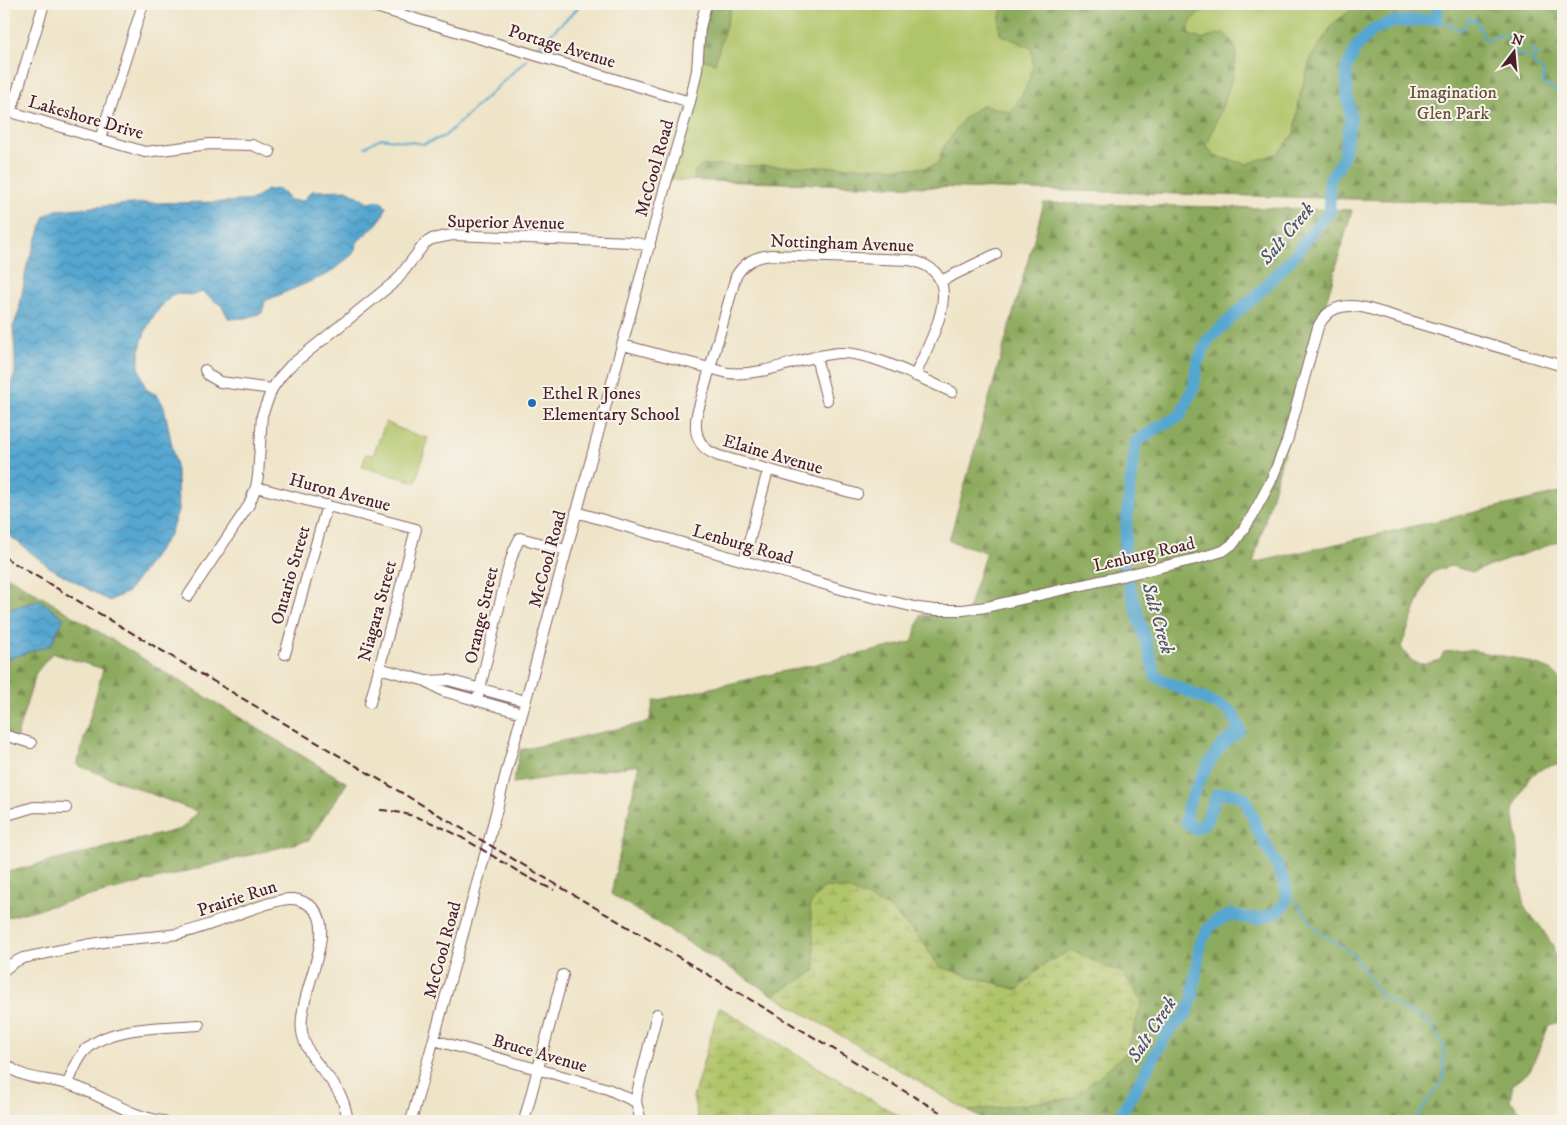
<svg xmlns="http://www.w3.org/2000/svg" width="1567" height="1125" viewBox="0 0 1567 1125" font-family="'IM FELL DW Pica',serif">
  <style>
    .green { fill: #b0c569; stroke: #7d724a }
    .forest { fill: url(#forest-firs); stroke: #6b6444 }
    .wetland { fill: url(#wetland-marsh); stroke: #7d724a }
    .water { fill: url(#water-waves); stroke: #50627e }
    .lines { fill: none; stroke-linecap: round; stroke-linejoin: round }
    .stream { stroke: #55a6d0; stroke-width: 2 }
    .river { stroke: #55a6d0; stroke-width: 12 }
    .minor-casing { stroke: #836462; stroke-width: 12 }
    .minor { stroke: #fff; stroke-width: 10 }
    .rail { stroke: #4a1f2b; stroke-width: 2; stroke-dasharray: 8 4; stroke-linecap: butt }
    .poi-dot { fill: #1f6fb2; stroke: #f7f3e8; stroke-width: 2 }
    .labels { text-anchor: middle; stroke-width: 4; stroke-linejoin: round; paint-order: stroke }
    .street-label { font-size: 18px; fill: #4a1f2b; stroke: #f7f3e8 }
    .park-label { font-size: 18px; fill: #69513e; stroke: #f7f3e8 }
    .poi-label { font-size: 18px; fill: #4a1f2b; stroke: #f7f3e8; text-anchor: start }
    .water-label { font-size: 19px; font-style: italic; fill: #4e556d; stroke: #f7f3e8 }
  </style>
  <defs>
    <pattern id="forest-firs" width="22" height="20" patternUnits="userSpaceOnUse" patternTransform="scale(1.25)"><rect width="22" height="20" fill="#8caa5d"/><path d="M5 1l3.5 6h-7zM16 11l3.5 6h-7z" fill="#748a4d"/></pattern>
    <pattern id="wetland-marsh" width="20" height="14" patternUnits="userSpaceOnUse" patternTransform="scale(1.25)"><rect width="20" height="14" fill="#b0c569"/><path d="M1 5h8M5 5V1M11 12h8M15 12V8" fill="none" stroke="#919f57"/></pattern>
    <pattern id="water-waves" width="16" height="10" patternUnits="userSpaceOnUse" patternTransform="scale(1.25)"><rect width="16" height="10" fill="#55a6d0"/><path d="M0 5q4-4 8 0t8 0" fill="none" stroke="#4887a9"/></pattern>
  </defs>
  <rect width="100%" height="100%" fill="#f7f3e8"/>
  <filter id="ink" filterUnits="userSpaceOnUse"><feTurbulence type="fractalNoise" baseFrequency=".02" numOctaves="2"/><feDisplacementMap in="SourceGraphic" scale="10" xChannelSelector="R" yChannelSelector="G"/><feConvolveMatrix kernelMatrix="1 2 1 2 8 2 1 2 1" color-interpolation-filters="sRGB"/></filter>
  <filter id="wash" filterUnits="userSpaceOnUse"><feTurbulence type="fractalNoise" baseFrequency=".0096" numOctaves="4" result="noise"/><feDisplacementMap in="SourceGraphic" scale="20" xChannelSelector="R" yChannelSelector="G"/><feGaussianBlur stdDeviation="1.12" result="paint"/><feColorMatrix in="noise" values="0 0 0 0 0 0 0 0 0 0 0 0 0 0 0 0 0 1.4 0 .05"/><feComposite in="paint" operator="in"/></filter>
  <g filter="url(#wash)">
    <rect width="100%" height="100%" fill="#eee4c8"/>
    <path class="green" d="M710,4H1563V204L670,180Z
      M386,422L409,433L428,438L416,482L362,467L366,454L373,455Z"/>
    <path class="forest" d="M710,4H732L715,63L702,59V40Z
      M1003,4H1216C1204,10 1185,19 1189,35L1201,39L1223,33C1230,38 1237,46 1236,56C1234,84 1216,119 1207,146L1214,156L1247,164L1278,153L1294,134L1300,95L1311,58L1333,24L1359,4H1563V205L694,180L695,171L704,165L924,168L938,164L943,148L965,117L983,105L1010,112C1020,100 1029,84 1032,69C1034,62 1032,54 1031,48L1000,34L999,21Z
      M1044,203L1352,210L1253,563L1563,492V540L1473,572L1450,566L1433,572L1426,581L1401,647C1414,667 1418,666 1440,660L1444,652L1469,650L1519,659L1551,670L1563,682V767L1558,764L1545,767L1529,777L1513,809L1518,846L1519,878L1526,910L1540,926L1553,946L1560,979L1563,983V1021L1549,1025L1530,1071L1513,1084L1510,1100L1524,1116L1539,1121H985L968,1111L1074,1098L1042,966L1018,990L939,967L923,942L810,905L816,971L773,995L611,894L639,765L513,783L520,750L649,722L654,701L912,642L921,615L966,616L986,552L949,541Z
      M4,574L347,783L309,840L4,918V873L181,829L198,812L77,765L103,669L52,653L36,673L14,745L4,742V660L51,645L40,600L4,611Z"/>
    <path class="wetland" d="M824,887L848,889L889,908L923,942L939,967L1018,990L1042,966L1071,950L1124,974L1142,1001L1127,1052L1074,1098L968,1111L773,995L816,971L810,905Z
      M719,1007L907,1121H699L693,1098Z"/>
    <path class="water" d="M280,189L289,200L302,201L312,191L347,190L370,203L380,200L386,207L383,216L375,226L358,241L353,254L328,274L265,301L262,313L246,318L229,319L222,306L202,292L194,295L174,294C154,310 139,336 139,362C139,371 143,381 146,389L157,395L164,406L177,471L178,511L170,534L128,592L109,601L49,567L4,531V398L15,374V352L13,327L19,311L27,265L45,216L56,210L143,203L226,202L253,200L267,190Z
      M40,600L64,618L51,645L4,660V611Z"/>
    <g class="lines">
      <path class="stream" d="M1437,19L1460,30L1464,28L1469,18L1477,21L1484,38L1489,41L1492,36H1507L1521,43L1520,46L1517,47L1514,54L1525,56L1534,49L1538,56L1533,58L1532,62L1544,73L1543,84C1550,86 1556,93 1563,92
        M535,49L582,4
        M365,147L381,138L424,144L445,136L527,59
        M1287,890L1317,930L1353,954L1379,993L1402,1009L1429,1022L1444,1047V1077L1420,1112L1416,1121"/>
      <path class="river" d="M1117,1121L1169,1030L1185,1016L1192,1000L1200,944L1209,928L1215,922L1232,914C1256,922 1265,920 1284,906L1287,890L1279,869L1260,834L1244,797L1230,793L1217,794L1205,823L1195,829L1186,821L1188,805L1206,768L1220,747L1240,730L1231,711L1156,677L1123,563L1130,486L1136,442L1157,428L1181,415L1194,386L1197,363L1208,340L1228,321L1262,290L1295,255L1315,228L1330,212L1329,181L1343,158L1351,117L1347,93L1346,69L1357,46L1374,29L1394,22L1437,19V4"/>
    </g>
  </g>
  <g filter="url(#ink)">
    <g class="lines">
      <defs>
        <path id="minor" d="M44,4L11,112L145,152L210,144L252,145L270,152
          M366,4L690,102
          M100,139L143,4
          M941,281L996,254
          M623,345L728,373C767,377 802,355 840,353C873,352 921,379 952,392
          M816,357L827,400
          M205,370L208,375L220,382L272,389
          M256,487L416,529L370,703
          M857,494L719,456C699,449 693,434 697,414L736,276C745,262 754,257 771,255L910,260C973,273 929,340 915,376
          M576,512L851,592L919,608L935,610H963L986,607L1196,559L1223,551L1234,543L1251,518L1271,481L1287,441L1318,327C1328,306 1345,303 1366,308L1563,366
          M744,561L768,470
          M188,596L249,505L256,487L258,476L262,415L272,389L281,376L290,366L397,280L425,243L432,239L452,235L631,242L650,246
          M285,654L327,505
          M379,668L426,681L443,691L522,713
          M427,681L448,680L525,701
          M477,701L508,569L514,550L520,538L566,550
          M4,735L31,743
          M4,816L34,807L66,808
          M4,970L13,963L23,958C48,953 73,947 98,943C124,938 151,938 177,934C202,929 228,917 252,909C264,905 276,900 289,899C300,898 315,906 319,917C330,945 297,1000 302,1032C307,1059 327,1071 339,1093C345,1102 346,1111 348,1121
          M434,1040L608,1089L636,1102
          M4,1062C23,1082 47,1077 71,1085C103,1095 129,1117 163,1121
          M68,1084C72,1073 76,1062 84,1052C107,1025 165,1028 199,1025
          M411,1121L488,844L506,773L666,183L690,102L697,70L700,28L706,4
          M524,1121L563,975
          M641,1121L636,1102L637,1093L657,1014"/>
      </defs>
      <use href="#minor" class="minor-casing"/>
      <use href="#minor" class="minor"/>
      <path class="rail" d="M4,557L955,1121
        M380,810C445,814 496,865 554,890"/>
    </g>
  </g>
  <circle class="poi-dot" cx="532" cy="403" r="5"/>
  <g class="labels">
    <g class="street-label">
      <text transform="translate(562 46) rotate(17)" y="6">Portage Avenue</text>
      <text transform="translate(86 117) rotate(16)" y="6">Lakeshore Drive</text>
      <text transform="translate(654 168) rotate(-74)" y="6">McCool Road</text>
      <text transform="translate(506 222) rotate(1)" y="6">Superior Avenue</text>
      <text transform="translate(842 243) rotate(2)" y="6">Nottingham Avenue</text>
      <text transform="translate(773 454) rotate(16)" y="6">Elaine Avenue</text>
      <text transform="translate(340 492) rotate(15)" y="6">Huron Avenue</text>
      <text transform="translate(743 544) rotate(16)" y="6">Lenburg Road</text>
      <text transform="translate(1144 554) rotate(-13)" y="6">Lenburg Road</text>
      <text transform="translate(547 559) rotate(-75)" y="6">McCool Road</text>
      <text transform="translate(290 575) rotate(-74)" y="6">Ontario Street</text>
      <text transform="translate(377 611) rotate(-75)" y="6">Niagara Street</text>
      <text transform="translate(481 615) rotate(-77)" y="6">Orange Street</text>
      <text transform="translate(237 898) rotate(-18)" y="6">Prairie Run</text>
      <text transform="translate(442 950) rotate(-75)" y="6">McCool Road</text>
      <text transform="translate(540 1053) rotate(16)" y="6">Bruce Avenue</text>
    </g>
    <g class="park-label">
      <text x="1453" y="98">Imagination<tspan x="1453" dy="21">Glen Park</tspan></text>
    </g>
    <g class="poi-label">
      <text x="542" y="399">Ethel R Jones<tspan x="542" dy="21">Elementary School</tspan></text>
    </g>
    <g class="water-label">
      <text transform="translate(1286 233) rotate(-50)" y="7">Salt Creek</text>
      <text transform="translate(1159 618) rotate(74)" y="7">Salt Creek</text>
      <text transform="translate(1151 1029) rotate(-57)" y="7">Salt Creek</text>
    </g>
  </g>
  <rect width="1567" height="1125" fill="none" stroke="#f7f3e8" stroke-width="20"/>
  <g transform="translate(1514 52) rotate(16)" stroke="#f7f3e8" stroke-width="4" paint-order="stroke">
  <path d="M0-4L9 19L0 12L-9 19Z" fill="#4a1f2b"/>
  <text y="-8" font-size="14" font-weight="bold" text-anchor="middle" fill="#4a1f2b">N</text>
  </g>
</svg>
